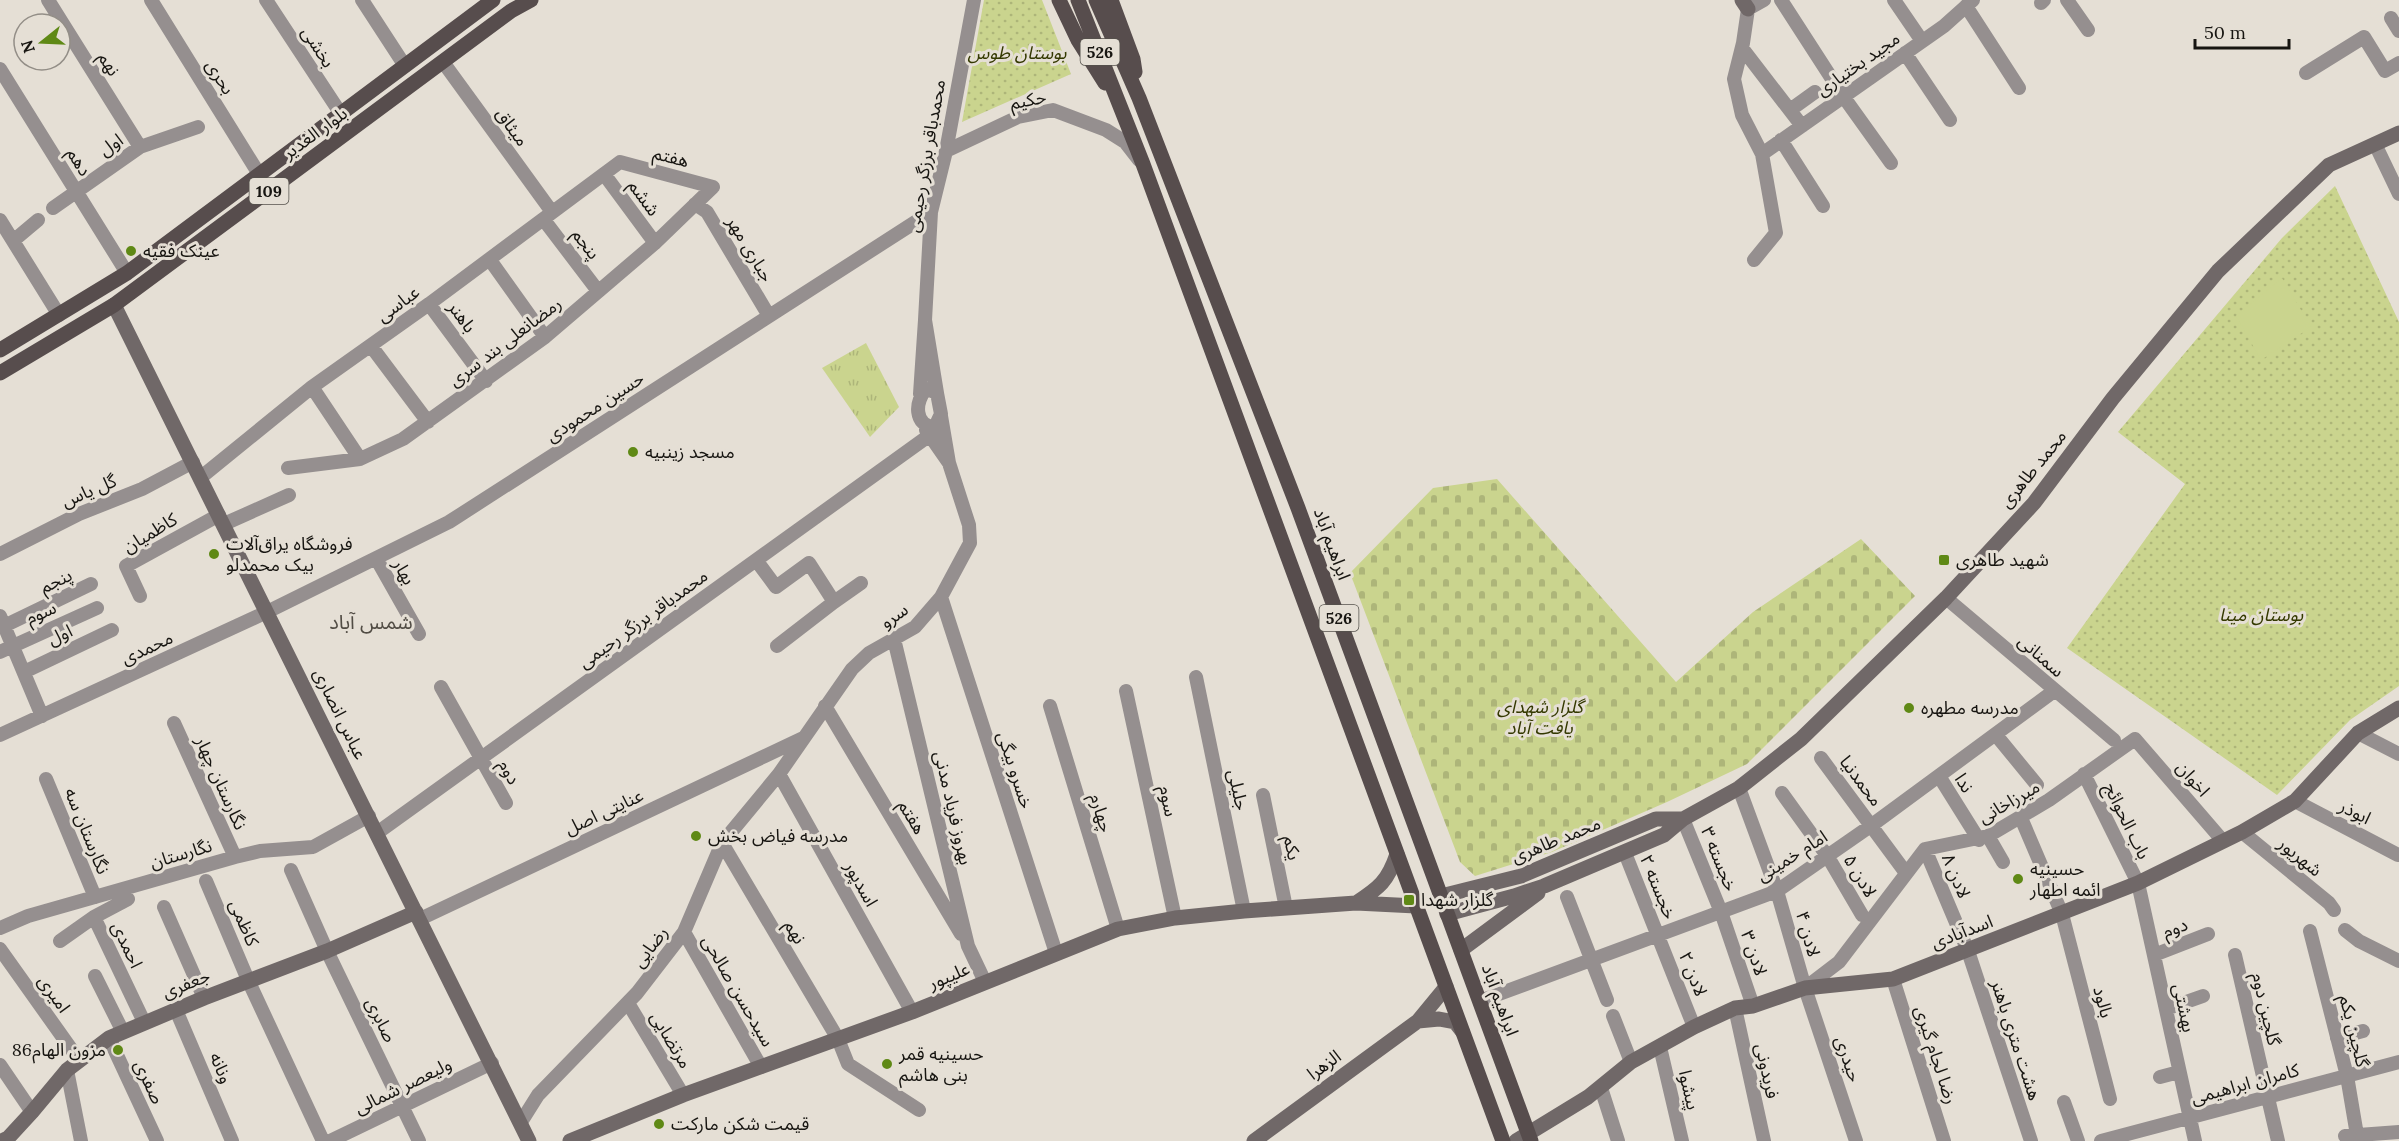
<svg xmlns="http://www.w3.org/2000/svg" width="2399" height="1141" viewBox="0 0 2399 1141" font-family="Lora,'Noto Sans Arabic',serif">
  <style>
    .grass { fill: url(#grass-tufts) }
    .cemetery { fill: url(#cemetery-stones) }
    .park { fill: url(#park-dots) }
    .pitch { fill: #cad48e }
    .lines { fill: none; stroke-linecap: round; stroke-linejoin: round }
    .street { stroke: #958f8f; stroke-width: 14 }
    .secondary { stroke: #706868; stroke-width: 15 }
    .primary { stroke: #574d4d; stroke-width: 15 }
    .poi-dot { fill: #5f8915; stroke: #e5dfd5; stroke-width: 2 }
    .labels { text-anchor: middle; stroke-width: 6; stroke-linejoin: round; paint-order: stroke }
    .shield { fill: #e5dfd5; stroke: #55524c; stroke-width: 1.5 }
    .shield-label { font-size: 16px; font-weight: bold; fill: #171511 }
    .street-label { font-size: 18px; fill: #171511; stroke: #e5dfd5 }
    .park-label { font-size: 18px; font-style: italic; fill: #343900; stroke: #e5dfd5 }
    .poi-label { font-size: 18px; fill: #171511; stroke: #e5dfd5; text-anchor: start }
    .neighbourhood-label { font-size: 20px; fill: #514c44; stroke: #e5dfd5 }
  </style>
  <defs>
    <pattern id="grass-tufts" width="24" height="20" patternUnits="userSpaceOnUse" patternTransform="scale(1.5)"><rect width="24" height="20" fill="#cad48e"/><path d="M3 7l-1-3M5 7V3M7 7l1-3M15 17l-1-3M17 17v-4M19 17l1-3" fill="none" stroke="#adb579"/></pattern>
    <pattern id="cemetery-stones" width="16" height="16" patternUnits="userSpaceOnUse" patternTransform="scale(1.5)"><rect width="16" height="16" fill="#cad48e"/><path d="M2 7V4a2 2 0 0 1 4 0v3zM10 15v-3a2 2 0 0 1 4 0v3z" fill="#adb579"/></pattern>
    <pattern id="park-dots" width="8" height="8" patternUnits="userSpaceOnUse" patternTransform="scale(1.5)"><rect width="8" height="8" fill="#cad48e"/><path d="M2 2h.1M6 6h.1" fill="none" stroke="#adb579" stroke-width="1.8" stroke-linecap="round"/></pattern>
  </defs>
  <rect width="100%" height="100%" fill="#e5dfd5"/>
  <path class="grass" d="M866,343L899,407L870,437L822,368Z"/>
  <path class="cemetery" d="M1497,479L1676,682L1753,612L1861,539L1915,596L1747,764L1667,802L1552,852L1475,876L1460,862L1350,573L1433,488Z"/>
  <path class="park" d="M984,0H1042L1071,74L962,122Z
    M2335,186L2399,322V686L2350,720L2277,795L2067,648L2185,484L2118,432L2282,238Z"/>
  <path class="pitch" d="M2282,278L2311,327L2261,360L2236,316Z"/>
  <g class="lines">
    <path class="street" d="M48,0L140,147
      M151,0L259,174
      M266,0L341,114
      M362,0L405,66
      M1781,0L1843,96L1891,163
      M1894,0L1922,41
      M2067,0L2088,30
      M2041,3L2044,0
      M1966,6L2019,88
      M2391,18L2399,31
      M1742,48L1802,126
      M1905,53L1950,120
      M443,62L552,212
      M0,69L127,273
      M2306,73L2364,37L2385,71L2399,63
      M1790,110L1815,92
      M1781,140L1823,206
      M2375,144L2399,194
      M946,151L1018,117L1053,110L1106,130L1125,142L1139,160
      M1762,154L1944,26L1973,0
      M604,174L655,243
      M695,204L707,212L769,316
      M53,208L140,147L198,127
      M0,220L59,315
      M544,220L598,291
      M13,241L38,220
      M490,260L545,337
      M1754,260L1776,233L1762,154L1742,115L1734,79L1743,43L1748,9L1764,0
      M429,304L486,381
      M925,320L931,212L946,151L974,0
      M371,346L428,422
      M312,387L360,459
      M927,389L937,393L941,414L935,427C914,427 914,400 927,389Z
      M920,394L925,320L937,393
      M926,430L949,463L941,416
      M288,468L360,459L403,439L545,337L655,243L713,187
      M200,478L312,387L429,304L620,162L713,187
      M224,524L289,495
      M0,554L79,514L142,489L193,462
      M376,558L419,634
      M756,560L776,587L809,563L834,602L777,646
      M140,596L126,566L219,515
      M941,597L1056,953
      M1946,598L2114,740
      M834,602L861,583
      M0,616L42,716
      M4,626L91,584
      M894,639L968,946L985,982
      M0,652L97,608
      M24,672L112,630
      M1196,677L1244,911
      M441,687L506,803
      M1126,691L1175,918
      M825,706L961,934
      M1050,706L1118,929
      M174,723L235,857
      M2358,733L2399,754
      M0,735L267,612L449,522L931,212
      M1996,735L2037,785
      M1821,758L1906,873
      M779,774L912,1012
      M2084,774L2138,883L2195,1141
      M1939,776L1979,840
      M46,779L95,897
      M1739,788L1777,891L1805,988L1856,1141
      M1782,793L1828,857L1862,915
      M1263,795L1286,908
      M2295,801L2398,855
      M2021,818L2062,914L2110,1099
      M1683,819L1721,912L1753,1006
      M2242,832L2329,903L2334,910
      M377,833L930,435
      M1988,836L2003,862
      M722,843L838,1039L848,1064L919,1110
      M1925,849L1968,951L2031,1141
      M1625,853L1694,1027
      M291,870L327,951L419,1141
      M206,881L248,980L323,1141
      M1567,897L1607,1000
      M164,907L204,998
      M94,917L144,1022
      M420,919L803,738
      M0,928L28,916L235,857L260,851L313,847L369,816
      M2345,930L2359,941L2399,961
      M2310,931L2347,1076L2358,1141
      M684,932L761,1067
      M60,941L94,917L128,899
      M0,949L79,1060
      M2154,955L2208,934
      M2235,955L2278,1141
      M95,976L123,1032
      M1893,979L1944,1141
      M1805,988L1839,962L1925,849L1988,836L2049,800L2135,739L2223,841
      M1480,1001L1777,891L1872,825L2054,691
      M628,1003L683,1095
      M1735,1008L1764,1141
      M2166,1009L2203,996
      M176,1010L232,1141
      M1613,1016L1631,1062
      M109,1038L157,1141
      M2337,1038L2363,1031
      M1660,1047L1682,1141
      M0,1065L32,1112
      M67,1070L81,1141
      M2160,1077L2179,1072
      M1601,1088L1618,1141
      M2064,1102L2078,1141
      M521,1122L538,1095L637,993L684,932L722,843L779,774L852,669L869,653L915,627L941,597L970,543L969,525L949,463
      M2345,1136L2399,1132
      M330,1141L492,1063
      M2101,1141L2399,1062"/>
    <path class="secondary" d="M1742,0L1748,9
      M114,305L529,1141
      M1441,896L1521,876L1656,819H1683
      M1356,903C1379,888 1388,881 1397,854
      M1447,914L1514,896L1544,886L1664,835L1683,819L1739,788L1801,739L1946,598L2034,503L2113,398L2218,271L2329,165L2399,133
      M1461,950L1538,893
      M1418,1021L1439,1019L1455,1022L1462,1031
      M2,1141L8,1138L32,1112L67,1070L109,1038L204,998L327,951L416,912
      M570,1141L683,1095L912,1012L1118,929L1175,918L1244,911L1356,903L1416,906
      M1254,1141L1418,1021L1446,987
      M1516,1141L1588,1097L1631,1062L1694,1027L1735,1008L1753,1006L1805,988L1893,979L2138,883L2242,832L2295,801L2358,733L2399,708"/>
    <path class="primary" d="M1059,0L1078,40L1105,83
      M1078,0L1143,164L1503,1141
      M1096,0L1139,98L1298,508L1531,1141
      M1111,0L1133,59L1135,72
      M0,350L127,273L493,0
      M0,373L114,305L511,11L531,0"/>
  </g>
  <g class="poi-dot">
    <circle cx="131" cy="251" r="6"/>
    <circle cx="633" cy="452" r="6"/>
    <circle cx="214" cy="554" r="6"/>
    <rect x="1938" y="554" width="12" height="12" rx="3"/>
    <circle cx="1909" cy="708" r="6"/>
    <circle cx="696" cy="836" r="6"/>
    <circle cx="2018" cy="879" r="6"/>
    <rect x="1403" y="894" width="12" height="12" rx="3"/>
    <circle cx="118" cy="1050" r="6"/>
    <circle cx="887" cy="1064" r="6"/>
    <circle cx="659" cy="1124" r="6"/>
  </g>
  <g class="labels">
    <g class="shield">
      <rect x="1080.5" y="39" width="39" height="26" rx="4.5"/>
      <rect x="249.5" y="178" width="39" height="26" rx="4.5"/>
      <rect x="1319.5" y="605" width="39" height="26" rx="4.5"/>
    </g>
    <g class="shield-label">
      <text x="1100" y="58">526</text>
      <text x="269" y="197">109</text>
      <text x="1339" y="624">526</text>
    </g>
    <g class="street-label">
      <text transform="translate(318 47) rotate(57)" y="6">بخشی</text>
      <text transform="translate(109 64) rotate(58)" y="6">نهم</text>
      <text transform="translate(1858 64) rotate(-35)" y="6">مجید بختیاری</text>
      <text transform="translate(220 77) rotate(58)" y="6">بحری</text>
      <text transform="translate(1028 100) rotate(-11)" y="6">حکیم</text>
      <text transform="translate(512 127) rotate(54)" y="6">میثاق</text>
      <text transform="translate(315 133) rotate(-36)" y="6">بلوار الغدیر</text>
      <text transform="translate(111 145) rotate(-35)" y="6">اول</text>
      <text transform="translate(926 156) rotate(-80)" y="6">محمدباقر برزگر رحیمی</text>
      <text transform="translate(671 157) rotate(15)" y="6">هفتم</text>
      <text transform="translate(79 162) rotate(58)" y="6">دهم</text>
      <text transform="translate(644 198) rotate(54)" y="6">ششم</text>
      <text transform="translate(586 244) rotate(53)" y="6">پنجم</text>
      <text transform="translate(750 249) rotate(59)" y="6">جباری مهر</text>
      <text transform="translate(398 304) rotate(-36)" y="6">عباسی</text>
      <text transform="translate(462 317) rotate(54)" y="6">باهنر</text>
      <text transform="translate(505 342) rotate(-37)" y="6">رمضانعلی بند سری</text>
      <text transform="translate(595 407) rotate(-33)" y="6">حسین محمودی</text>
      <text transform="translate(2033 469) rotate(-51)" y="6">محمد طاهری</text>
      <text transform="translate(89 491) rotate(-23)" y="6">گل یاس</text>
      <text transform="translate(150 533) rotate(-31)" y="6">کاظمیان</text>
      <text transform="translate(1332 544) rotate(70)" y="6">ابراهیم آباد</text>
      <text transform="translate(404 572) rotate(61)" y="6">بهار</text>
      <text transform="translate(56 581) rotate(-26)" y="6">پنجم</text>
      <text transform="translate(41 613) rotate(-24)" y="6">سوم</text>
      <text transform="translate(894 616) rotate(-35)" y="6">سرو</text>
      <text transform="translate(643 619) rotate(-36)" y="6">محمدباقر برزگر رحیمی</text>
      <text transform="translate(60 635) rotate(-25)" y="6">اول</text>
      <text transform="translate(147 648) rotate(-25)" y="6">محمدی</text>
      <text transform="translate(2041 656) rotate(41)" y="6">سمنانی</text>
      <text transform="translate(340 714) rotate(64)" y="6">عباس انصاری</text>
      <text transform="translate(1015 770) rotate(72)" y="6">خسرو بیگی</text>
      <text transform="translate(509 772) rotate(60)" y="6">دوم</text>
      <text transform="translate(2193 779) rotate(49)" y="6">اخوان</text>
      <text transform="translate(1861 781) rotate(53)" y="6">محمدنیا</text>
      <text transform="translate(221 783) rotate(66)" y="6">نگارستان چهار</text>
      <text transform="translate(1964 783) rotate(58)" y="6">ندا</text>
      <text transform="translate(1238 790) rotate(78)" y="6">جلیلی</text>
      <text transform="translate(1168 801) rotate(78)" y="6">سوم</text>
      <text transform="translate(2009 802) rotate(-30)" y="6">میرزاخانی</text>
      <text transform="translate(953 808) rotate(77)" y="6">بهروز فریاد مدنی</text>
      <text transform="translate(604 812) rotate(-25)" y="6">عنایتی اصل</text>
      <text transform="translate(2355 812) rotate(27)" y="6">ابوذر</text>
      <text transform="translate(1101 813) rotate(73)" y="6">چهارم</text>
      <text transform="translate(912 817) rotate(59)" y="6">هفتم</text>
      <text transform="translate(2127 821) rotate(64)" y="6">باب الحوائج</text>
      <text transform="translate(87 831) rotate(68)" y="6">نگارستان سه</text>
      <text transform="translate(1556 840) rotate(-22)" y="6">محمد طاهری</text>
      <text transform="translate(1292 848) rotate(79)" y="6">یکم</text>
      <text transform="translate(181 854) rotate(-16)" y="6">نگارستان</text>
      <text transform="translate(1792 856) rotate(-32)" y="6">امام خمینی</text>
      <text transform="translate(2300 857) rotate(39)" y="6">شهریور</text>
      <text transform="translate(1719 859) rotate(68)" y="6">خجسته ۳</text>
      <text transform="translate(1860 876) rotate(59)" y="6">لادن ۵</text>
      <text transform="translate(1956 876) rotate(67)" y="6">لادن ۸</text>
      <text transform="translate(861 884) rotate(61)" y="6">اسدپور</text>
      <text transform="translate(1658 887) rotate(68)" y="6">خجسته ۲</text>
      <text transform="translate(244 923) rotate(67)" y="6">کاظمی</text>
      <text transform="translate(2175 928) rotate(-21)" y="6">دوم</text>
      <text transform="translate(795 932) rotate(59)" y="6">نهم</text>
      <text transform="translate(1962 932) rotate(-21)" y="6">اسدآبادی</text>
      <text transform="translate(1808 934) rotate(74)" y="6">لادن ۴</text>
      <text transform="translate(127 945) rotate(65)" y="6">احمدی</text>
      <text transform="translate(650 947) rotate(-53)" y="6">رضایی</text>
      <text transform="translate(1754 953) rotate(71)" y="6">لادن ۳</text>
      <text transform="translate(1693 974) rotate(68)" y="6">لادن ۲</text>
      <text transform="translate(949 976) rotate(-23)" y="6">علیپور</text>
      <text transform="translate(186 984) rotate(-22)" y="6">جعفری</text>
      <text transform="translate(738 991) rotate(60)" y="6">سیدحسن صالحی</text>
      <text transform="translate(54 994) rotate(55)" y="6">امیری</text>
      <text transform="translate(1500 1000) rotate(70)" y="6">ابراهیم آباد</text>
      <text transform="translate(2103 1002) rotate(75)" y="6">بالود</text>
      <text transform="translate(2184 1008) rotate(78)" y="6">بهشتی</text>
      <text transform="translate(2266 1009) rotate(77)" y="6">گلچین دوم</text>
      <text transform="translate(381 1020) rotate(64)" y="6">صابری</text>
      <text transform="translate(2354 1031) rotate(76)" y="6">گلچین یکم</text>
      <text transform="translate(671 1040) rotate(59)" y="6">مرتضایی</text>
      <text transform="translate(2016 1040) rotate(72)" y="6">هشت متری باهنر</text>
      <text transform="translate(1936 1055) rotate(72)" y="6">رضا لجام گیری</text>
      <text transform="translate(1848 1059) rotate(71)" y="6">حیدری</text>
      <text transform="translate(1324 1065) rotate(-36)" y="6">الزهرا</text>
      <text transform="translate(221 1068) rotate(67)" y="6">ونانه</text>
      <text transform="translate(1767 1071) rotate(78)" y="6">فریدونی</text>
      <text transform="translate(149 1082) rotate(65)" y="6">صفری</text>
      <text transform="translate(2245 1084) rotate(-15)" y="6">کامران ابراهیمی</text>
      <text transform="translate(403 1086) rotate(-26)" y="6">ولیعصر شمالی</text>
      <text transform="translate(1689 1090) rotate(77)" y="6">پیشوا</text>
    </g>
    <g class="park-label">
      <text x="1017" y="59">بوستان طوس</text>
      <text x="2261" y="621">بوستان مینا</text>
      <text x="1540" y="713">گلزار شهدای<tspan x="1540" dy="21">یافت آباد</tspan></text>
    </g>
    <g class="poi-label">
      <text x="143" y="257">عینک فقیه</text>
      <text x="645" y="458">مسجد زینبیه</text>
      <text x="226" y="550">فروشگاه یراق‌آلات<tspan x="226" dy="21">بیک محمدلو</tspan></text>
      <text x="1956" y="566">شهید طاهری</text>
      <text x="1921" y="714">مدرسه مطهره</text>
      <text x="708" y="842">مدرسه فیاض بخش</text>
      <text x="2030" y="875">حسینیه<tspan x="2030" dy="21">ائمه اطهار</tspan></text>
      <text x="1421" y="906">گلزار شهدا</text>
      <text x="106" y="1056" text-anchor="end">مزون الهام86</text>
      <text x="899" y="1060">حسینیه قمر<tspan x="899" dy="21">بنی هاشم</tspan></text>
      <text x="671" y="1130">قیمت شکن مارکت</text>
    </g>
    <g class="neighbourhood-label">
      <text x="371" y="629">شمس آباد</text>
    </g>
  </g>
  <g transform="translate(42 42) rotate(252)"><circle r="28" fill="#e5dfd5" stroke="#938e87" stroke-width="1.5"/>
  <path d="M0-4.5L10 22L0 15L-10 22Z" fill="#5f8915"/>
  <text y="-9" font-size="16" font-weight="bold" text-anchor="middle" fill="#171511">N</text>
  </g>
  <path d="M2195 39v9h94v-9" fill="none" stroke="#171511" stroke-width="3"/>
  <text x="2204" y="39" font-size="18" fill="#171511" stroke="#e5dfd5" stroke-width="4.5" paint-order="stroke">50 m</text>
</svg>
